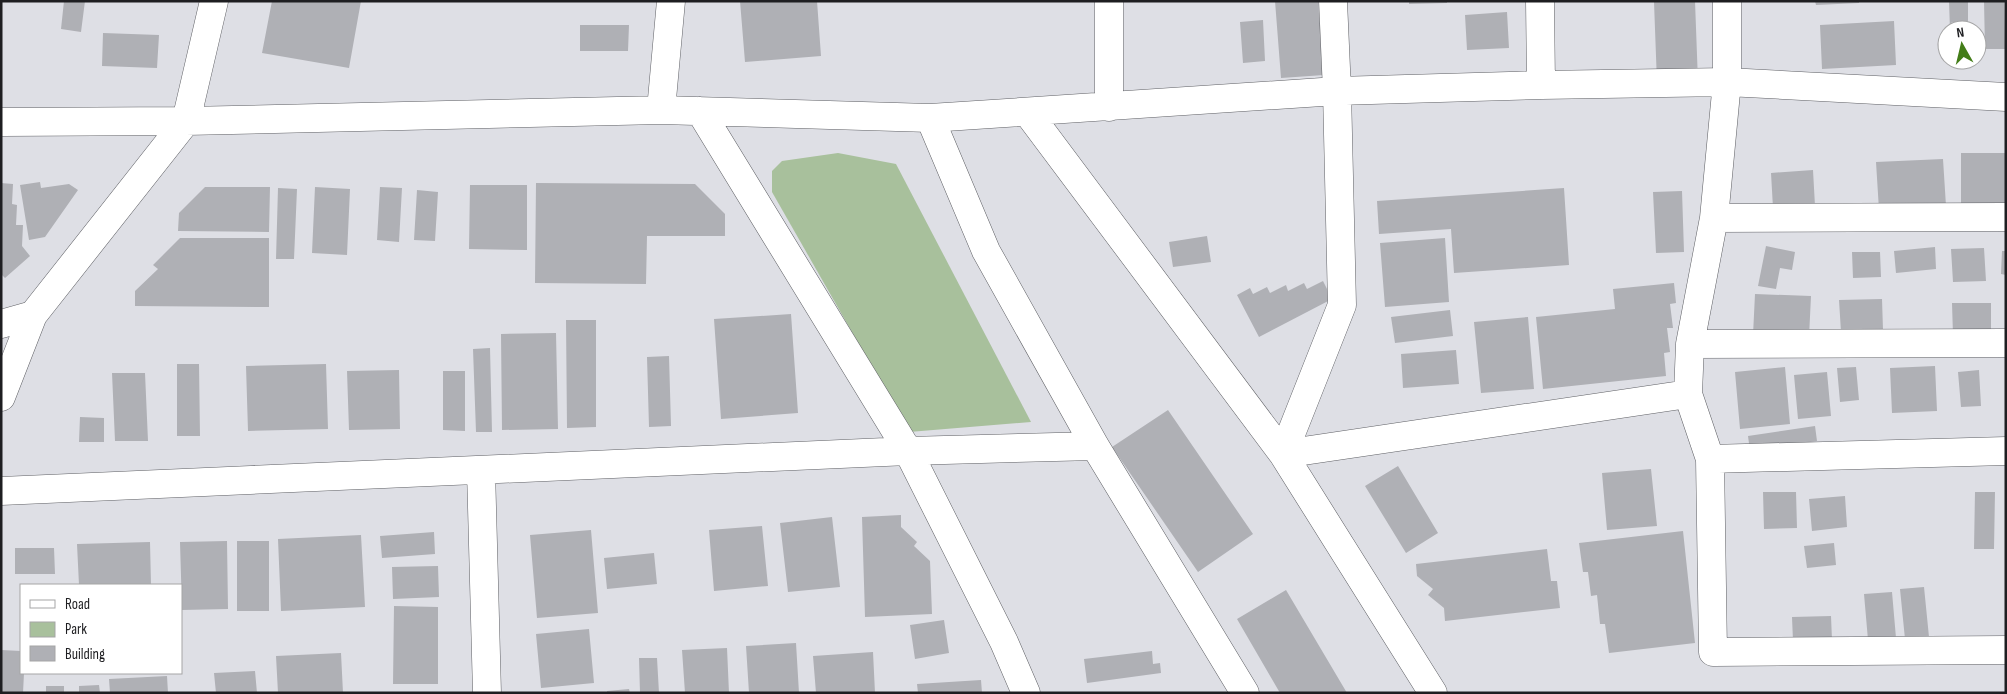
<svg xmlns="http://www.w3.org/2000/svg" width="2007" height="694" viewBox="0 0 2007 694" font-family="'Sofia Sans Condensed',sans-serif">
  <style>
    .green { fill: #a8c09c }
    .building { fill: #afb0b5 }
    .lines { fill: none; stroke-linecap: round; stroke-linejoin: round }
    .street-casing { stroke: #5f6065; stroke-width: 29 }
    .street { stroke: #fff; stroke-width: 28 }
  </style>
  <rect width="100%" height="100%" fill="#dedfe5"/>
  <path class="green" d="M838,153L896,164L1031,422L909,432L772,192V171L782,161Z"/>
  <path class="building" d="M64,1H85L81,32L61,29Z
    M272,1H361L349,68L262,53Z
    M740,1H817L821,56L745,62Z
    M1275,1H1318L1324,75L1281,78Z
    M1409,1H1447V3L1409,4Z
    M1695,1L1698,82L1657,83L1654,2Z
    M1815,1H1859V3L1816,5Z
    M1949,1H1968V30H1950Z
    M1984,1H2004L2005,49H1985Z
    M1507,12L1509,48L1467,50L1465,15Z
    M1263,20L1265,61L1243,63L1240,22Z
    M1894,21L1896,65L1822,69L1820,25Z
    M580,25H629L628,51H580Z
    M103,33L159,35L157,68L102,66Z
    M1961,153H2006V206L1961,207Z
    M1943,159L1946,206L1879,210L1876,162Z
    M1813,170L1815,206L1773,208L1771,173Z
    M40,182L41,188L69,184L78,190L45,237L29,240L20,185Z
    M1,183L13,184L12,204L17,205L16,225H23L22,246L30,256L5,278L1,274Z
    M536,183L695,184L725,214V236H647L646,284L535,283Z
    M470,185H527V250L469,249Z
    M205,187H270L269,232L178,231L179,213Z
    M315,187L350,189L347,255L312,253Z
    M380,187L402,188L399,242L377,240Z
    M278,188L297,189L294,259H276Z
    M1564,188L1569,265L1454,273L1451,229L1379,234L1377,201Z
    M417,190L438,192L435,241L414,240Z
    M1682,191L1684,252L1656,253L1653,192Z
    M1207,236L1211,262L1173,267L1169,242Z
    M180,238H269V307L135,306V291L158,269L153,265Z
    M1445,238L1449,302L1385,307L1380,243Z
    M1766,246L1795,252L1792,270L1780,268L1776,289L1758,286Z
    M1935,247L1936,269L1896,273L1894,251Z
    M1984,248L1986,281L1953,282L1951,249Z
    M2002,251H2006V275L2001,274Z
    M1852,252H1880L1881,277L1853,278Z
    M1323,281L1332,299L1259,337L1237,295L1250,288L1253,294L1267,287L1270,293L1286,285L1288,291L1304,283L1307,289Z
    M1674,283L1676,303L1670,304L1673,328H1667L1670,352L1664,353L1666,376L1543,389L1536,317L1615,309L1613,289Z
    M1755,294L1811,296L1809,337L1753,335Z
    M1882,299L1883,330L1841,332L1839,300Z
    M1952,303H1991V334L1953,335Z
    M1450,310L1453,336L1395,343L1391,317Z
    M791,314L798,413L721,419L714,319Z
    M1528,317L1534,389L1481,393L1474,322Z
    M566,320H596V427L567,428Z
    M556,333L558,429L502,430L501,334Z
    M490,348L492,432H476L473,349Z
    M1456,350L1459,384L1403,388L1401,354Z
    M669,356L671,426L649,427L647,357Z
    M177,364H199L200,436H177Z
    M326,364L328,429L248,431L246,366Z
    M1935,366L1937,411L1892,413L1890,368Z
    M1785,367L1790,424L1740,429L1735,372Z
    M1856,367L1859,400L1840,402L1837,368Z
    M399,370L400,429L349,430L347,371Z
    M1979,370L1981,406L1961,407L1958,372Z
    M443,371H465V431L443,430Z
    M1827,372L1831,416L1798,419L1794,375Z
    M112,373H145L148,441H115Z
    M1168,410L1253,534L1198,572L1112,447Z
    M80,417L104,418V442H79Z
    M1815,426L1817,441L1750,451L1748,436Z
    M1398,466L1438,533L1406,553L1365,486Z
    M1651,469L1657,526L1607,530L1602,473Z
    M1763,492H1796L1797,528L1764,529Z
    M1975,492H1995L1994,549H1974Z
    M1845,496L1847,527L1812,531L1809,499Z
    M901,515V527L917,542L914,546L930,561L932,614L865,617L862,517Z
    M832,517L840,587L788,592L780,523Z
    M762,526L768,586L714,591L709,530Z
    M591,530L598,613L537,618L530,535Z
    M1683,531L1695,643L1609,653L1605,624H1600L1597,595L1591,596L1588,572H1583L1579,543Z
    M434,532L435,554L382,558L380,536Z
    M361,535L365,607L281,611L278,539Z
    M227,541L228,609L182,610L180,542Z
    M237,541H269V611H237Z
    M150,542L151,585H79L77,544Z
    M1834,543L1836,565L1807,568L1804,546Z
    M15,548H54L55,574H15Z
    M1547,549L1551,581H1557L1560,608L1445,621L1444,608L1428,595L1433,589L1417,576L1416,564Z
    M654,553L657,584L607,589L604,558Z
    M438,566L439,597L393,599L392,567Z
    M1924,587L1929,637L1905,639L1900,589Z
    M1286,590L1347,693H1280L1237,619Z
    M1892,592L1896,638L1868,640L1864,594Z
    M394,606L438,607V684H393Z
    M1831,616L1832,640L1793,641L1792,617Z
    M944,620L949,653L915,659L910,625Z
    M589,629L594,683L541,688L536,634Z
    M796,643L799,693H749L746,646Z
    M727,648L729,693H685L682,650Z
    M1,650L21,651V673H24L23,693H1Z
    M1152,651L1153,664L1160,663L1161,673L1087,683L1084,659Z
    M873,652L875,693H816L813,656Z
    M341,653L343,693H278L276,656Z
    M639,658H657L659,693H640Z
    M255,671L257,693H216L214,673Z
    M167,676L168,693H110L109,679Z
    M981,680L982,693H918L917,684Z
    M99,685L100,693H79V686Z
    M46,686H64V693H46Z
    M629,689L630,693H607V691Z"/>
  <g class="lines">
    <defs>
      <path id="street" d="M1109,1V107
        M1540,1L1541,85
        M1727,1V82L1714,218L1690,344L1688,394L1710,459L1713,652L2006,650
        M661,110L671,1
        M700,111L908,451L1004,642L1026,693
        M1028,113L1283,454L1433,693
        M930,118L986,251L1095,446L1245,693
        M1,122L186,121L661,110L930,118L1337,91L1541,85L1727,82L2006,97
        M1714,218L2006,217
        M1,324L33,315
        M1690,344L2006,343
        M1,397L33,315L186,121L214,1
        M1283,454L1342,305L1337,91L1333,1
        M1283,454L1688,394
        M1710,459L2006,451
        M481,470L487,693
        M1,491L908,451L1095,446"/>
    </defs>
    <use href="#street" class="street-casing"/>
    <use href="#street" class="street"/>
  </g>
  <rect width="2007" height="694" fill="none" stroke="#1e1e21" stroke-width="5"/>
  <rect x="20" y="584" width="162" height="90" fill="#ffffff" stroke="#a5a5a6"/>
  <rect x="30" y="600" width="25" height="8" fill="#ffffff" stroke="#a5a5a6"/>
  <text x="65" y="609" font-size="15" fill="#1e1e21">Road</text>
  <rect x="30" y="622" width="25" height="15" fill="#a8c09c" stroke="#a5a5a6"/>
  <text x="65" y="634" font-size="15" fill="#1e1e21">Park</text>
  <rect x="30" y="646" width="25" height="15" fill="#afb0b5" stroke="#a5a5a6"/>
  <text x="65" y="659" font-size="15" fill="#1e1e21">Building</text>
  <g transform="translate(1962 45) rotate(352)"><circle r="24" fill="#ffffff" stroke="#a5a5a6"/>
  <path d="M0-4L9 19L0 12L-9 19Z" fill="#437d18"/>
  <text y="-8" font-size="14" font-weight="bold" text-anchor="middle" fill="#1e1e21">N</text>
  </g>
</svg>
